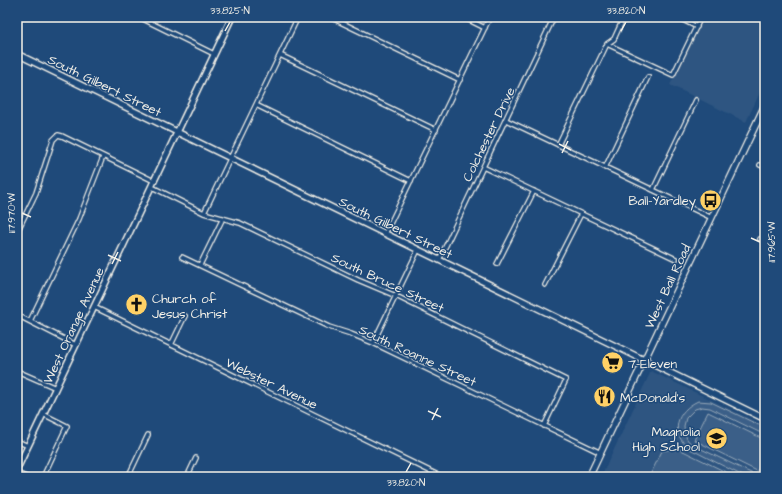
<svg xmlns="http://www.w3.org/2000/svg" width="782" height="494" viewBox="0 0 782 494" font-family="'Architects Daughter',sans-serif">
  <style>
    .built { fill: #2d5581 }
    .green { fill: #3a5f88; stroke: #97a8b8 }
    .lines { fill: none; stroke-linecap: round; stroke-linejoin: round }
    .street-casing { stroke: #f4f1e8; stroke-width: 6 }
    .secondary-casing { stroke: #f4f1e8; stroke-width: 8 }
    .primary-casing { stroke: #f4f1e8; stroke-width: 8 }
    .street { stroke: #1f4a7a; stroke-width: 3.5 }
    .secondary { stroke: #1f4a7a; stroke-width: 5 }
    .primary { stroke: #1f4a7a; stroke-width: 5.5 }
    .ticks { fill: none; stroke: #f4f1e8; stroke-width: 1.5 }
    .labels { text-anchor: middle; stroke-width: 3; stroke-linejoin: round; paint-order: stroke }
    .street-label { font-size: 13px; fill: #f4f1e8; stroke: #1f4a7a }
    .poi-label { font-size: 13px; fill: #f4f1e8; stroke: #1f4a7a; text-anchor: start }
    .neatline { fill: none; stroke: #f4f1e8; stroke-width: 1.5 }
    .ticks-label { font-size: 10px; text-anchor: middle; fill: #f4f1e8 }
  </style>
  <rect width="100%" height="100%" fill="#1f4a7a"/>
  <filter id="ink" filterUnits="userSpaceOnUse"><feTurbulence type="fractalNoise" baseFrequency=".025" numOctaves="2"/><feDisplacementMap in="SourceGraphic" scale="8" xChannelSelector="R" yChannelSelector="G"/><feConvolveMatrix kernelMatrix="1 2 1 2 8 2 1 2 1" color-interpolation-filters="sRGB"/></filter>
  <g filter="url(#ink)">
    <path class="built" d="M704,17H765V82L746,122L670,85Z
      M651,371L765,426V477H601Z"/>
    <path class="green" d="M698,401L711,402L765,428V435L710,408L702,407L695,409L686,418L684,426L685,434L687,439L691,444L753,474L765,475V477H745L690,449C669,433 676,411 698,401Z
      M708,412L765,440V455L757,471L694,440Z
      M677,448L736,477H649L662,451Z"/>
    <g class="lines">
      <defs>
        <path id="street" d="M139,17L214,54
          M330,17L460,80
          M463,17L485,28
          M677,17L697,27
          M607,44L673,75L701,17
          M280,55L436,130
          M256,105L411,181
          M506,120L712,218
          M558,145L607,44L614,39L624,17
          M760,165L765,167
          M483,167L676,259
          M605,168L648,77
          M152,187L204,213L240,223L358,280L396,296L566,380L544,426
          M653,190L696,100
          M204,213L298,17
          M17,232L36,193L53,140L58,135L62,136L154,181
          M385,234L490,17
          M760,239L765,241
          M182,257L329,327L351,334L373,343L601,453
          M439,260L554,17
          M497,264L534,191
          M200,265L223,218
          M545,285L581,214
          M94,307L442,477
          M17,315L76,345
          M30,321L79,219L103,157
          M373,343L418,250
          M171,345L185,316
          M17,371L56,388
          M17,441L28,446
          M17,473L26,477
          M43,477L67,426L43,414
          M128,477L148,435
          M187,477L196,458"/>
        <path id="secondary" d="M17,54L765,419
          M17,469L232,17"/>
        <path id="primary" d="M589,477L765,105"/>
      </defs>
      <use href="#street" class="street-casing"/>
      <use href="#secondary" class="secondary-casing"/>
      <use href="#primary" class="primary-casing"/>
      <use href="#street" class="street"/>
      <use href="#secondary" class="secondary"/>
      <use href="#primary" class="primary"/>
    </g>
  </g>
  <path class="ticks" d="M225,31L230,22M621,31L626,22M559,144L571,150M562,153L568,141M22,213L31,217M751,238L760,242M108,255L121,261M112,264L118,252M428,411L441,417M432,420L438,408M406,472L411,463"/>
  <defs>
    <symbol id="bus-disc" viewBox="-11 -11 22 22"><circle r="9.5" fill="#ffd166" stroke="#1f4a7a"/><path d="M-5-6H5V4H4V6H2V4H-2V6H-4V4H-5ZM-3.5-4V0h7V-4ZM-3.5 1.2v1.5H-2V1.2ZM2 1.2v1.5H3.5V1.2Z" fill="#111"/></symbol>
    <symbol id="church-disc" viewBox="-11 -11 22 22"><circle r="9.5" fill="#ffd166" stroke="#1f4a7a"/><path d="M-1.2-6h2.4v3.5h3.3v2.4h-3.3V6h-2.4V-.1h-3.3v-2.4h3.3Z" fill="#111"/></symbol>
    <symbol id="supermarket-disc" viewBox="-11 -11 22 22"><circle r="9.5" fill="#ffd166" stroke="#1f4a7a"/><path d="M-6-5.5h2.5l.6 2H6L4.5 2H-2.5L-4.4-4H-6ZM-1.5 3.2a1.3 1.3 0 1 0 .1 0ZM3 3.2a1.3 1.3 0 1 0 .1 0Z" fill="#111"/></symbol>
    <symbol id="restaurant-disc" viewBox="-11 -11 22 22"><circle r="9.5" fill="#ffd166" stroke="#1f4a7a"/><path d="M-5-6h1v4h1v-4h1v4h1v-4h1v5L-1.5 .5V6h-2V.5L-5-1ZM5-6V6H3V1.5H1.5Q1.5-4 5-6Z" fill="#111"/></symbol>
    <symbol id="school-disc" viewBox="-11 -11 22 22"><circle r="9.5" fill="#ffd166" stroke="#1f4a7a"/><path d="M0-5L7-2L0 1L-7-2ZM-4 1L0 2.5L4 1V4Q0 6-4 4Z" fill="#111"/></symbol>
  </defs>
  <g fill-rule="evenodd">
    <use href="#bus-disc" x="698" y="188" width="25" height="25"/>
    <use href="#church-disc" x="124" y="292" width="25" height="25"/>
    <use href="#supermarket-disc" x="600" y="350" width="25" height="25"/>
    <use href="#restaurant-disc" x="592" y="384" width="25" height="25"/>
    <use href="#school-disc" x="704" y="426" width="25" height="25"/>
  </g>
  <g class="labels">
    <g class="street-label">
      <text transform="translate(105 85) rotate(26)" y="5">South Gilbert Street</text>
      <text transform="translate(488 134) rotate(-64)" y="5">Colchester Drive</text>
      <text transform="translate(396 227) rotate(26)" y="5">South Gilbert Street</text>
      <text transform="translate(388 282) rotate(25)" y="5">South Bruce Street</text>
      <text transform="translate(667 286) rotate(-65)" y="5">West Ball Road</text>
      <text transform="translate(73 325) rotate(-65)" y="5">West Orange Avenue</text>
      <text transform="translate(418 355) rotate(25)" y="5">South Roanne Street</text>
      <text transform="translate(272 383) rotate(26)" y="5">Webster Avenue</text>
    </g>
    <g class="poi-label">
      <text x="696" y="205" text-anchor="end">Ball-Yardley</text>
      <text x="152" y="303">Church of<tspan x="152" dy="15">Jesus Christ</tspan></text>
      <text x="628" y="368">7-Eleven</text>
      <text x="620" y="402">McDonald's</text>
      <text x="700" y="436" text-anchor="end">Magnolia<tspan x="700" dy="15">High School</tspan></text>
    </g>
  </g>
  <rect width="782" height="494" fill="none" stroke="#1f4a7a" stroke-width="44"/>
  <rect x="22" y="22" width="738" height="450" class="neatline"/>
  <g class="ticks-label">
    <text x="230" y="14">33.825°N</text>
    <text x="626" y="14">33.820°N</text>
    <text transform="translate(11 213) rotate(-90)" y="4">117.970°W</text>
    <text transform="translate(771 242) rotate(-90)" y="4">117.965°W</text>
    <text x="406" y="486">33.820°N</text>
  </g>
</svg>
